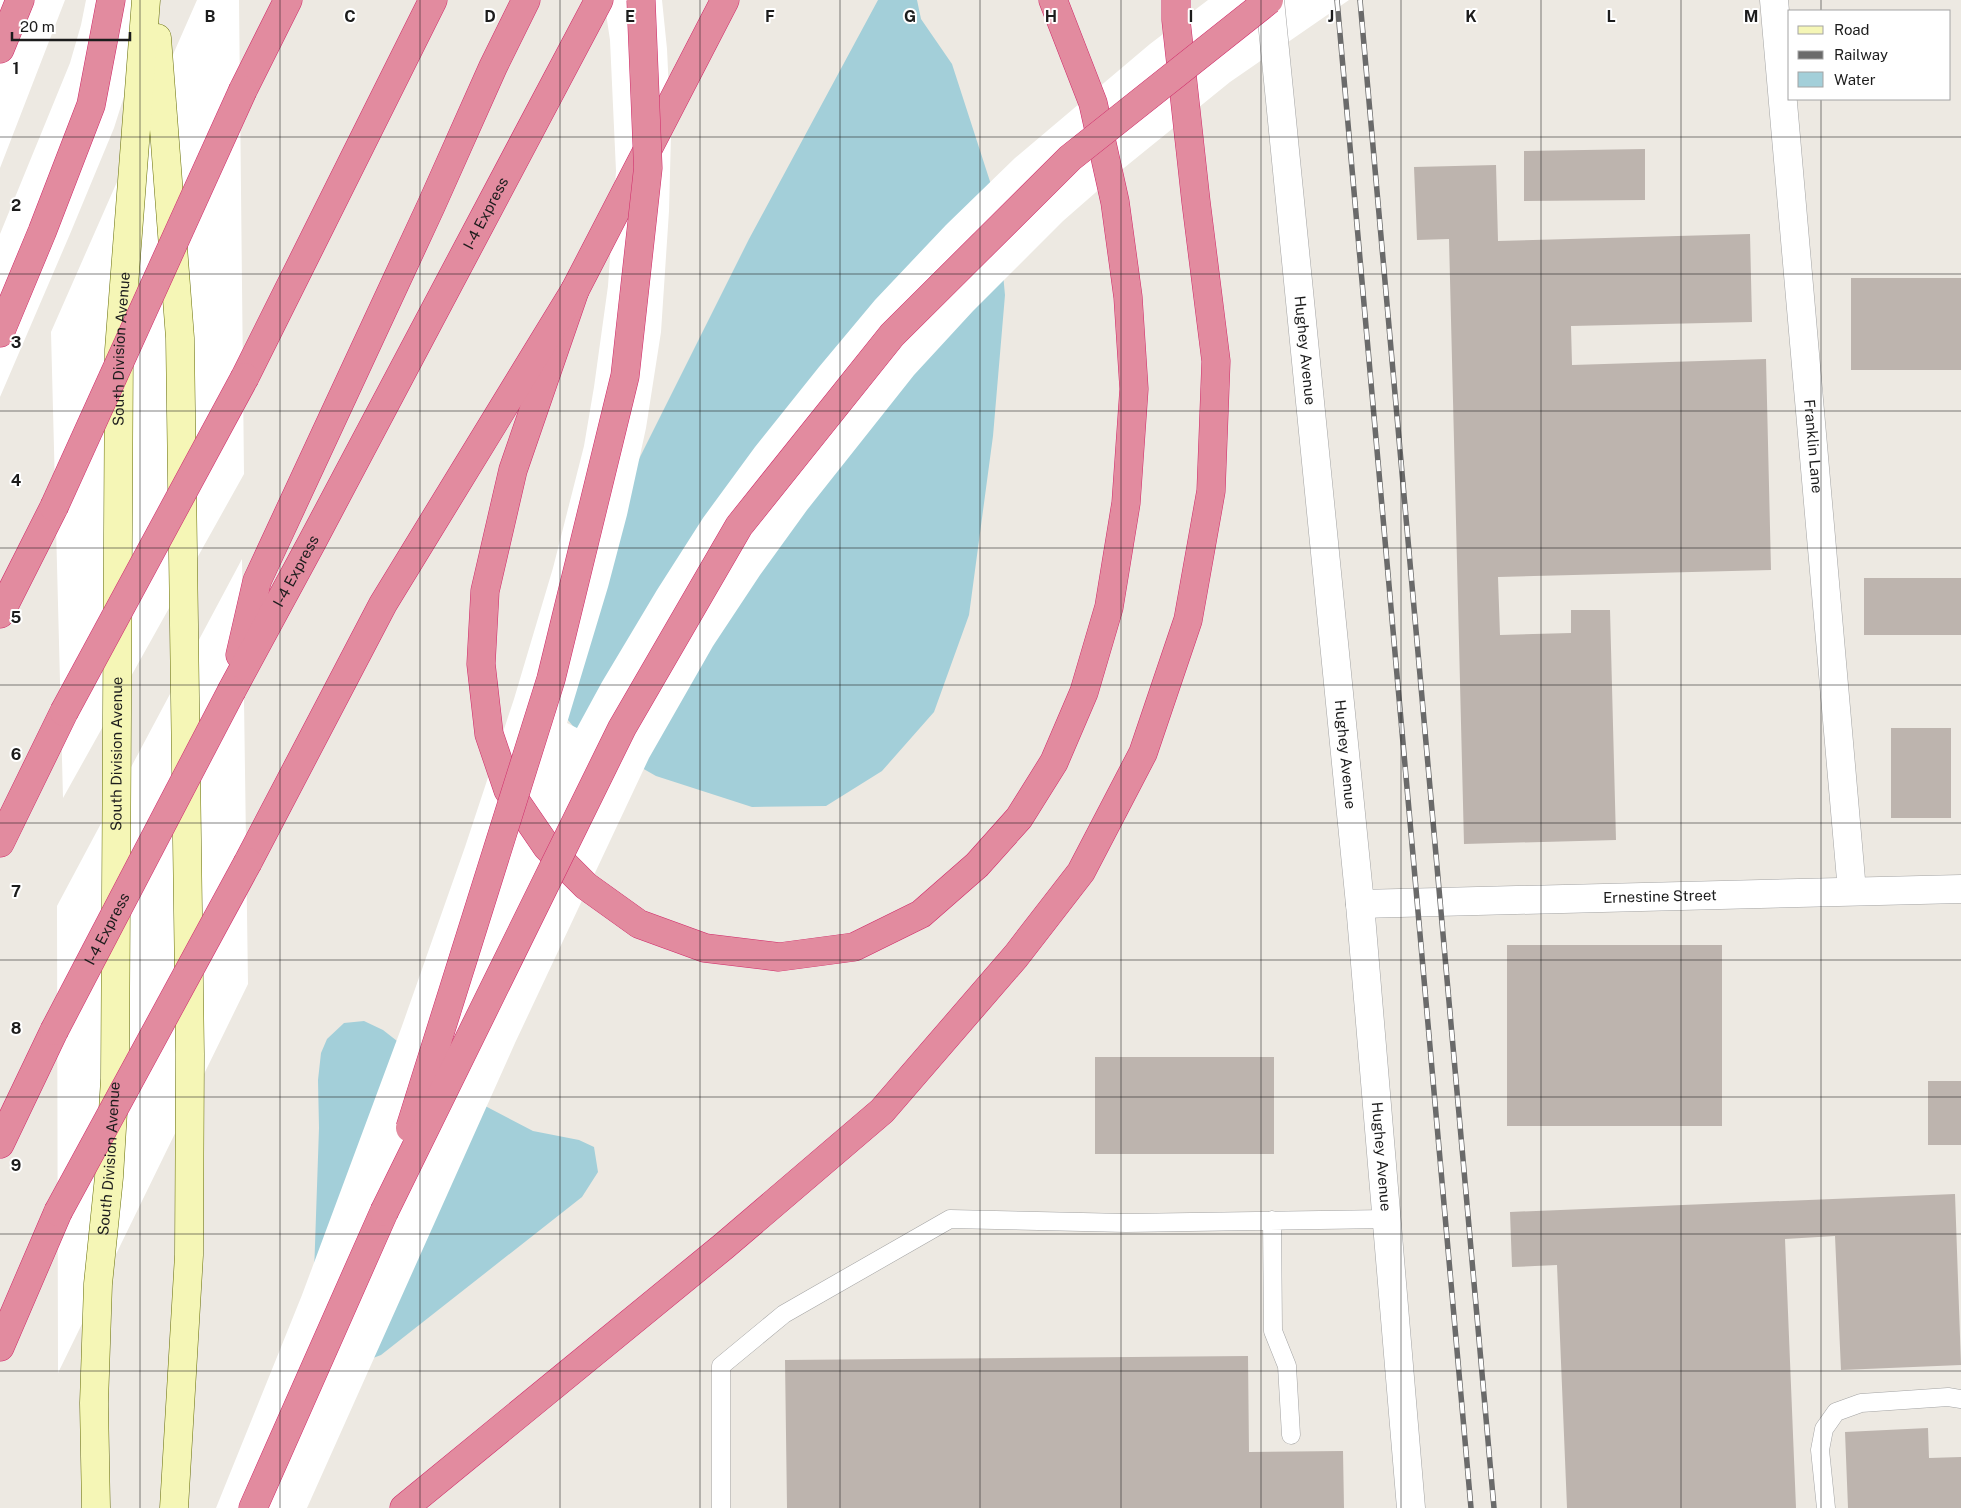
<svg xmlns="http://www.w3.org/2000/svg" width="1961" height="1508" viewBox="0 0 1961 1508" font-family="'Public Sans',sans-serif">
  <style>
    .water { fill: #a3cfd9 }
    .pier { fill: #fff }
    .building { fill: #bdb4ae }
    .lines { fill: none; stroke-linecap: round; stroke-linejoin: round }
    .lane-casing { stroke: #a3a3a3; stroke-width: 19 }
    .street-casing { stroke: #a3a3a3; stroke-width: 29 }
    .secondary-casing { stroke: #666d09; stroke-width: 29 }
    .highway-casing { stroke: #cf2a69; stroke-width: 29 }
    .lane { stroke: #fff; stroke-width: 18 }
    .street { stroke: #fff; stroke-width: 28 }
    .secondary { stroke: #f5f6b6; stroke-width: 28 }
    .highway { stroke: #e28b9f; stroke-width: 28 }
    .rail-casing { stroke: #6a6a6a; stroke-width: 5.5 }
    .rail { stroke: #fff; stroke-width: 4; stroke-dasharray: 11; stroke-linecap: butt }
    .highway-bridge-casing { stroke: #cf2a69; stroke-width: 29; stroke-linecap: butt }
    .highway-bridge { stroke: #e28b9f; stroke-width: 28 }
    .grid { fill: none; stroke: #1c1c1c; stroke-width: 1; stroke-opacity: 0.55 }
    .labels { text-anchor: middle; stroke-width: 4; stroke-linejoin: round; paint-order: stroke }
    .street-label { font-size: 15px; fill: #1c1c1c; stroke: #fff }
    .grid-label { font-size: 16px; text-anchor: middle; font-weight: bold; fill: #1c1c1c; stroke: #fff; stroke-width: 4; stroke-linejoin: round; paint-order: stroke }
  </style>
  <rect width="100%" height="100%" fill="#ede9e2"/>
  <path class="water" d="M878,0H917L921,19L952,64L996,200L1005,295L993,436L969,615L934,712L882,771L826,806L752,807L656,776L577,731L563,714L635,467L749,239Z
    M364,1021L383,1030L470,1098L533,1131L579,1140L594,1147L598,1172L582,1197L381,1355L352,1366L313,1303L319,1128L318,1080L321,1053L327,1039L344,1023Z"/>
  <path class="pier" d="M0,0H65L0,168Z
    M86,0H147L138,52L114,128L70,234L0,397V234L70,63L81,25Z
    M197,0H239L244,474L63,798L51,332Z
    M604,0H662L667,49L671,134L669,211L661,332L646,428L627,515L608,587L567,723L577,728L602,682L657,590L703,518L755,447L819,367L875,300L946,225L1015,158L1150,44L1208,0H1349L1230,82L1119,172L1063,221L973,311L914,375L807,510L760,575L713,646L649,758L515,1043L307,1508H216L302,1295L402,1026L465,847L514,699L553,568L584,446L594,387L608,286L616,171L610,40Z
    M242,559L248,984L58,1373L57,906Z"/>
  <path class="building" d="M1645,149V200L1524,201V151Z
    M1496,165L1498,241L1750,234L1752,322L1571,326L1572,365L1766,359L1771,570L1498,577L1500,635L1571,633V610H1610L1616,840L1464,844L1449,239L1417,240L1414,167Z
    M1851,278H1961V370H1851Z
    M1864,578H1961V635H1864Z
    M1891,728H1951V818H1891Z
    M1507,945H1722V1126H1507Z
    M1095,1057H1274V1154H1095Z
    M1928,1081H1961V1145H1928Z
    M1955,1194L1961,1365L1841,1370L1835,1236L1785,1239L1796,1508H1567L1557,1265L1512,1267L1510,1212Z
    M1248,1356L1249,1452L1343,1451L1344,1508H787L785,1360Z
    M1928,1428L1929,1458L1961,1457V1508H1848L1845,1432Z"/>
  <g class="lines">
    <defs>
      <path id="lane" d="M1272,1220L1273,1331L1287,1366L1291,1435
        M721,1508V1366L784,1314L950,1219L1126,1223L1387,1219
        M1826,1508L1820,1450L1824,1429L1836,1412L1861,1403L1948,1397L1961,1399"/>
      <g id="street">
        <path id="s1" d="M1270,0L1360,904L1411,1508"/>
        <path id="s2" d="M1774,0L1852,891"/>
        <path id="s3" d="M1360,904L1961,889"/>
      </g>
      <g id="secondary">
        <path d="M157,38L180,338L190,1054L189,1255L174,1508"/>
        <path id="s4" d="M96,1508L94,1403L98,1284L109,1177L115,1079L119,350L146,0"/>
      </g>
      <g id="highway">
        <path d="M0,49L20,0"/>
        <path d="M243,90L288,0"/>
        <path d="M575,290L513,470L485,591L481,664L489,734L508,790L547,847L586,886L639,924L705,948L779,957L854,947L921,914L977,865L1019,818L1054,762L1084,692L1109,607L1126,503L1134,389L1128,297L1115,202L1093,103L1053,0"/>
        <path d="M0,333L42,232L91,105L111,0"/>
        <path d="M245,377L433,0"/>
        <path d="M0,614L54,507"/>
        <path d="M240,655L257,581L431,206L493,67L526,0"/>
        <path id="s5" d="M232,690L312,542L599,0"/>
        <path d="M0,843L64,712"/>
        <path d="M248,862L383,604L575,290L725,0"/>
        <path d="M0,1144L54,1031"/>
        <path d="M0,1347L58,1212"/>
        <path d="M253,1508L384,1212"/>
        <path d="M404,1508L724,1246L882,1111L1016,956L1081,872L1143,753L1188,620L1211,491L1216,361L1196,202L1176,20V0"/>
      </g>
    </defs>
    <use href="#lane" class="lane-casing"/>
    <use href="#street" class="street-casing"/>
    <use href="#secondary" class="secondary-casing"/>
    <use href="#highway" class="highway-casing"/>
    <use href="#lane" class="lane"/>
    <use href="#street" class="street"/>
    <use href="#secondary" class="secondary"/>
    <use href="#highway" class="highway"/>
    <defs>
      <path id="rail" d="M1337,0L1471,1508
        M1360,0L1494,1508"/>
    </defs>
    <use href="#rail" class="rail-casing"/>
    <use href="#rail" class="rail"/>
    <defs>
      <g id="highway-bridge">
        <path d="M54,507L243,90"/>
        <path d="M64,712L245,377"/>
        <path id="s6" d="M54,1031L232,690"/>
        <path d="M410,1128L551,679L625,376L648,168L641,0"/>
        <path d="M58,1212L248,862"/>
        <path d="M384,1212L622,728L739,526L892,335L1070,158L1269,0"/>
      </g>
    </defs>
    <use href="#highway-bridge" class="highway-bridge-casing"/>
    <use href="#highway-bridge" class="highway-bridge"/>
  </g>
  <path class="grid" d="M140,0V1508M280,0V1508M420,0V1508M560,0V1508M700,0V1508M840,0V1508M980,0V1508M1121,0V1508M1261,0V1508M1401,0V1508M1541,0V1508M1681,0V1508M1821,0V11M1821,99V1508M0,137H1961M0,274H1961M0,411H1961M0,548H1961M0,685H1961M0,823H1961M0,960H1961M0,1097H1961M0,1234H1961M0,1371H1961"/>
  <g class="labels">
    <g class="street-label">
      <text dy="5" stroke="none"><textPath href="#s5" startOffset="540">I-4 Express</textPath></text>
      <text dy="5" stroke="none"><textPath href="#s4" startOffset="1160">South Division Avenue</textPath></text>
      <text dy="5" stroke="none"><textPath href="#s1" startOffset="352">Hughey Avenue</textPath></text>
      <text dy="5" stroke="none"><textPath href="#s2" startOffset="448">Franklin Lane</textPath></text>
      <text dy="5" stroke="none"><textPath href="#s5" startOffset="135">I-4 Express</textPath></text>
      <text dy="5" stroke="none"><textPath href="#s4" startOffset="755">South Division Avenue</textPath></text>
      <text dy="5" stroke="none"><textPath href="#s1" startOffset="758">Hughey Avenue</textPath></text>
      <text dy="5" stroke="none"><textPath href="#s3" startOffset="300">Ernestine Street</textPath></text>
      <text dy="5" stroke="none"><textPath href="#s6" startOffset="115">I-4 Express</textPath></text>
      <text dy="5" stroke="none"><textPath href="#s1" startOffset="1162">Hughey Avenue</textPath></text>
      <text dy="5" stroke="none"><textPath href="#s4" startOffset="350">South Division Avenue</textPath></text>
    </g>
  </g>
  <g class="grid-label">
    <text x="210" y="22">B</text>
    <text x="350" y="22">C</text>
    <text x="490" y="22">D</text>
    <text x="630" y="22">E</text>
    <text x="770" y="22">F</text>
    <text x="910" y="22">G</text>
    <text x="1051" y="22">H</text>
    <text x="1191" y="22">I</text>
    <text x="1331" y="22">J</text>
    <text x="1471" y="22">K</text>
    <text x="1611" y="22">L</text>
    <text x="1751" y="22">M</text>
    <text x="16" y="74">1</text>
    <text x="16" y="211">2</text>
    <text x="16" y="348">3</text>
    <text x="16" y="486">4</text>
    <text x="16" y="623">5</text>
    <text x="16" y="760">6</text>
    <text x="16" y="897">7</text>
    <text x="16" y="1034">8</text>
    <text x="16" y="1171">9</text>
  </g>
  <rect x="1788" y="10" width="162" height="90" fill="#ffffff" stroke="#a4a4a4"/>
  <rect x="1798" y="26" width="25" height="8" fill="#f5f6b6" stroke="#a4a4a4"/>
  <text x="1834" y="35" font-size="15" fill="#1c1c1c">Road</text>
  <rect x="1798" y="51" width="25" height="8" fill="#6a6a6a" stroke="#a4a4a4"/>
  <text x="1834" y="60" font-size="15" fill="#1c1c1c">Railway</text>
  <rect x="1798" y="72" width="25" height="15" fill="#a3cfd9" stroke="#a4a4a4"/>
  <text x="1834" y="85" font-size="15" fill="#1c1c1c">Water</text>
  <path d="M12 32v8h118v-8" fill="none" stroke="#1c1c1c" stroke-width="2.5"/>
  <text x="20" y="32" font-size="15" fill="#1c1c1c" stroke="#ffffff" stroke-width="4" paint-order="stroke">20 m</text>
</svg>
